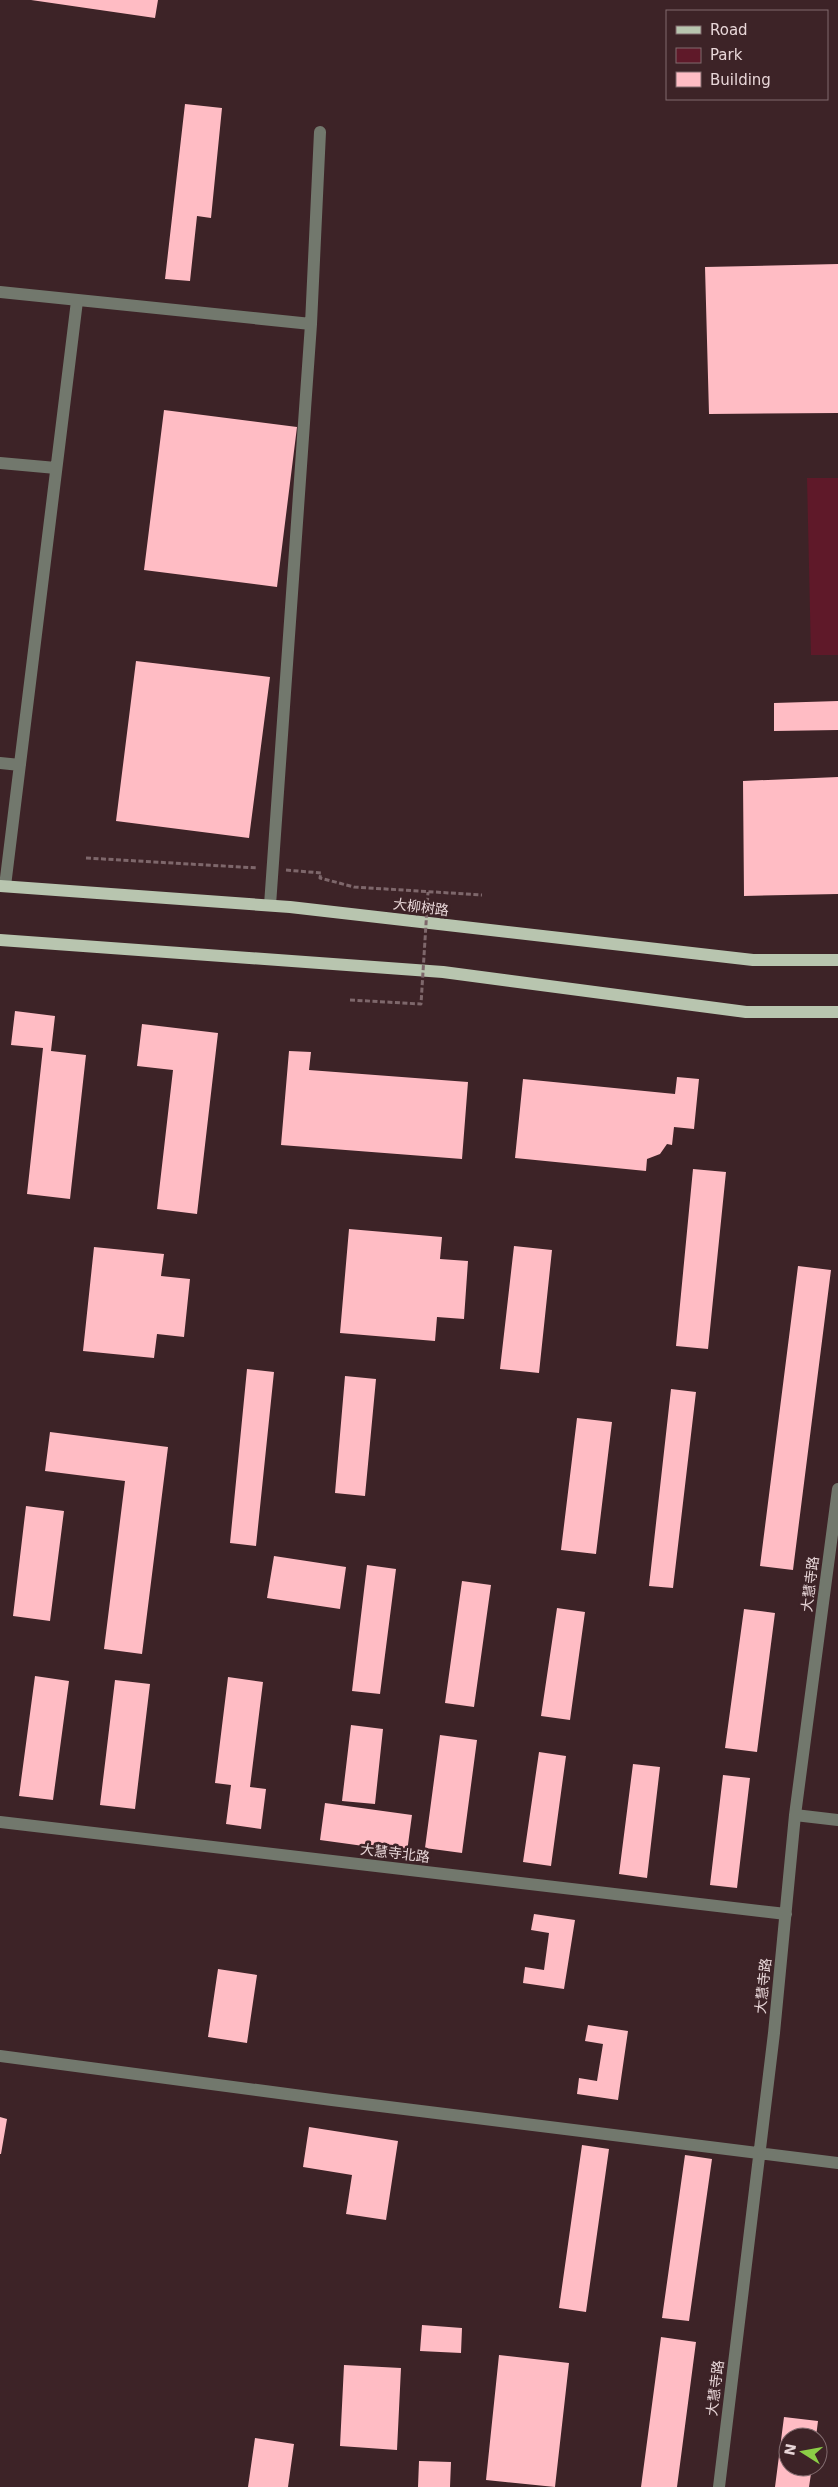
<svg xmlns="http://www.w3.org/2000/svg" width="838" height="2487" viewBox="0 0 838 2487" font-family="'DejaVu Sans','Noto Sans SC',sans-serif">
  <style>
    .green { fill: #5f1929 }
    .building { fill: #ffbcc4 }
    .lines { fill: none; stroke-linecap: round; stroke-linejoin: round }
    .path { stroke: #7e676b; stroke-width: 3; stroke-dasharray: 5 2.5; stroke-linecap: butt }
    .minor { stroke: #72786d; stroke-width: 12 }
    .major { stroke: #b8c5af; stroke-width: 12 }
    .path-bridge { stroke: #7e676b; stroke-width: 3; stroke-dasharray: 5 2.5; stroke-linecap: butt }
    .labels { text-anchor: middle; stroke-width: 5; stroke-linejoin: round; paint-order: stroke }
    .street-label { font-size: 14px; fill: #e8d6d8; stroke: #3d2327 }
  </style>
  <rect width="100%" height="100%" fill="#3d2327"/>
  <path class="green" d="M807,478H838V655H811Z"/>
  <path class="building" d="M31,0H158L155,18Z
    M185,104L222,108L211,218L197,216L190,281L165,279Z
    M838,264V413L709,414L705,267Z
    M164,410L297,427L277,587L144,570Z
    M136,661L270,677L249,838L116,821Z
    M838,701V730L774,731V703Z
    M838,777V894L744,896L743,781Z
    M15,1011L55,1016L51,1051L86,1055L70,1199L27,1194L43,1048L11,1045Z
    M142,1024L218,1033L197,1214L157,1209L173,1070L137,1066Z
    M289,1051L311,1052L309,1070L468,1082L462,1159L281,1145Z
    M677,1077L699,1079L694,1129L674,1127L672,1145L667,1144L660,1154L647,1159L646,1171L515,1158L523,1079L675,1094Z
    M693,1169L726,1172L708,1349L676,1346Z
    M349,1229L442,1237L440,1259L468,1261L464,1319L437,1317L435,1341L340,1333Z
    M514,1246L552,1250L539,1373L500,1369Z
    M94,1247L164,1254L161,1276L190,1279L184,1337L157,1334L154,1358L83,1351Z
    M798,1266L831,1270L793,1570L760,1566Z
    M247,1369L274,1372L256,1546L230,1543Z
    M345,1376L376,1379L365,1496L335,1493Z
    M671,1389L696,1392L673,1588L649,1586Z
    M577,1418L612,1422L596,1554L561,1550Z
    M50,1432L168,1447L142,1654L104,1649L125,1481L45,1471Z
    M26,1506L64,1511L50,1621L13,1616Z
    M274,1556L346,1567L340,1609L267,1598Z
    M367,1565L396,1569L380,1694L352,1691Z
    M462,1581L491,1585L474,1707L445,1703Z
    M557,1608L585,1612L570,1720L541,1716Z
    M744,1609L775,1613L757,1752L725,1748Z
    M35,1676L69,1681L53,1800L19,1796Z
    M228,1677L263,1682L250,1787L266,1789L261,1829L226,1824L231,1785L215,1783Z
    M115,1680L150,1684L135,1809L100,1805Z
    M351,1725L383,1729L375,1804L342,1801Z
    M440,1735L477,1740L462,1853L425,1848Z
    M539,1752L566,1756L551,1866L523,1862Z
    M633,1764L660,1767L647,1878L619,1874Z
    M723,1775L750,1778L737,1888L710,1885Z
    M325,1803L412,1815L407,1852L320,1840Z
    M534,1914L575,1920L564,1989L523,1983L525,1967L544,1970L549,1933L531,1930Z
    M218,1969L257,1975L247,2043L208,2037Z
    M588,2025L628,2031L618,2100L577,2094L579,2078L597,2081L603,2044L585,2041Z
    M0,2117L7,2119L1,2154H0Z
    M309,2127L398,2141L386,2220L346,2214L352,2175L303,2167Z
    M582,2145L609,2149L586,2312L559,2308Z
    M685,2155L712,2159L689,2321L662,2318Z
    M422,2325L462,2328L461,2353L420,2351Z
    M661,2337L696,2342L677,2487H641Z
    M499,2355L569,2363L555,2487L486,2480Z
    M344,2365L401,2368L397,2450L340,2446Z
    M784,2417L818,2421L816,2437H788V2467H812L809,2487H775Z
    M255,2438L294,2444L288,2487H248Z
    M419,2461L451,2462L450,2487H418Z"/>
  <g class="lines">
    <path class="path" d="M86,858L258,868
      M286,870L321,873L320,878L354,887L482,895"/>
    <path class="minor" d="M0,292L311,324
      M0,463L56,468
      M0,763L20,765
      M5,886L77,301
      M270,905L311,324L320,132
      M795,1815L838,1820
      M0,1822L786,1914
      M0,2056L332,2100L838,2163
      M719,2487L774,2033L795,1815L838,1489"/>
    <path class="major" d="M0,886L290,907L753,960H838
      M0,940L443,972L746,1012H838"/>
    <path class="path-bridge" d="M350,1000L421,1004L428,892"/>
  </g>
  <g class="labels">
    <g class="street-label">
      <text transform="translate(421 907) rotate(7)" y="5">大柳树路</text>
      <text transform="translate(810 1584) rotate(-83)" y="5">大慧寺路</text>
      <text transform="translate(395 1853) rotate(7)" y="5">大慧寺北路</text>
      <text transform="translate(763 1986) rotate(-84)" y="5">大慧寺路</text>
      <text transform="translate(715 2388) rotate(-83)" y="5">大慧寺路</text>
    </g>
  </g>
  <rect x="666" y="10" width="162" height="90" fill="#3d2327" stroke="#816b6e"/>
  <rect x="676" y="26" width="25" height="8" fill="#b8c5af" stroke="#816b6e"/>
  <text x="710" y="35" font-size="15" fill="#e8d6d8">Road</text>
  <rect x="676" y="48" width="25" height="15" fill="#5f1929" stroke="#816b6e"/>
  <text x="710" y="60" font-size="15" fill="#e8d6d8">Park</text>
  <rect x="676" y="72" width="25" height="15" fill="#ffbcc4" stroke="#816b6e"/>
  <text x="710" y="85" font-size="15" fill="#e8d6d8">Building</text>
  <g transform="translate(803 2452) rotate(281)"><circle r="24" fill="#3d2327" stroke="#816b6e"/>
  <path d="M0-4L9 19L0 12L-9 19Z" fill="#8bce46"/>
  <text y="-8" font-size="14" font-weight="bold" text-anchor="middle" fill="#e8d6d8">N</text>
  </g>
</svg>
